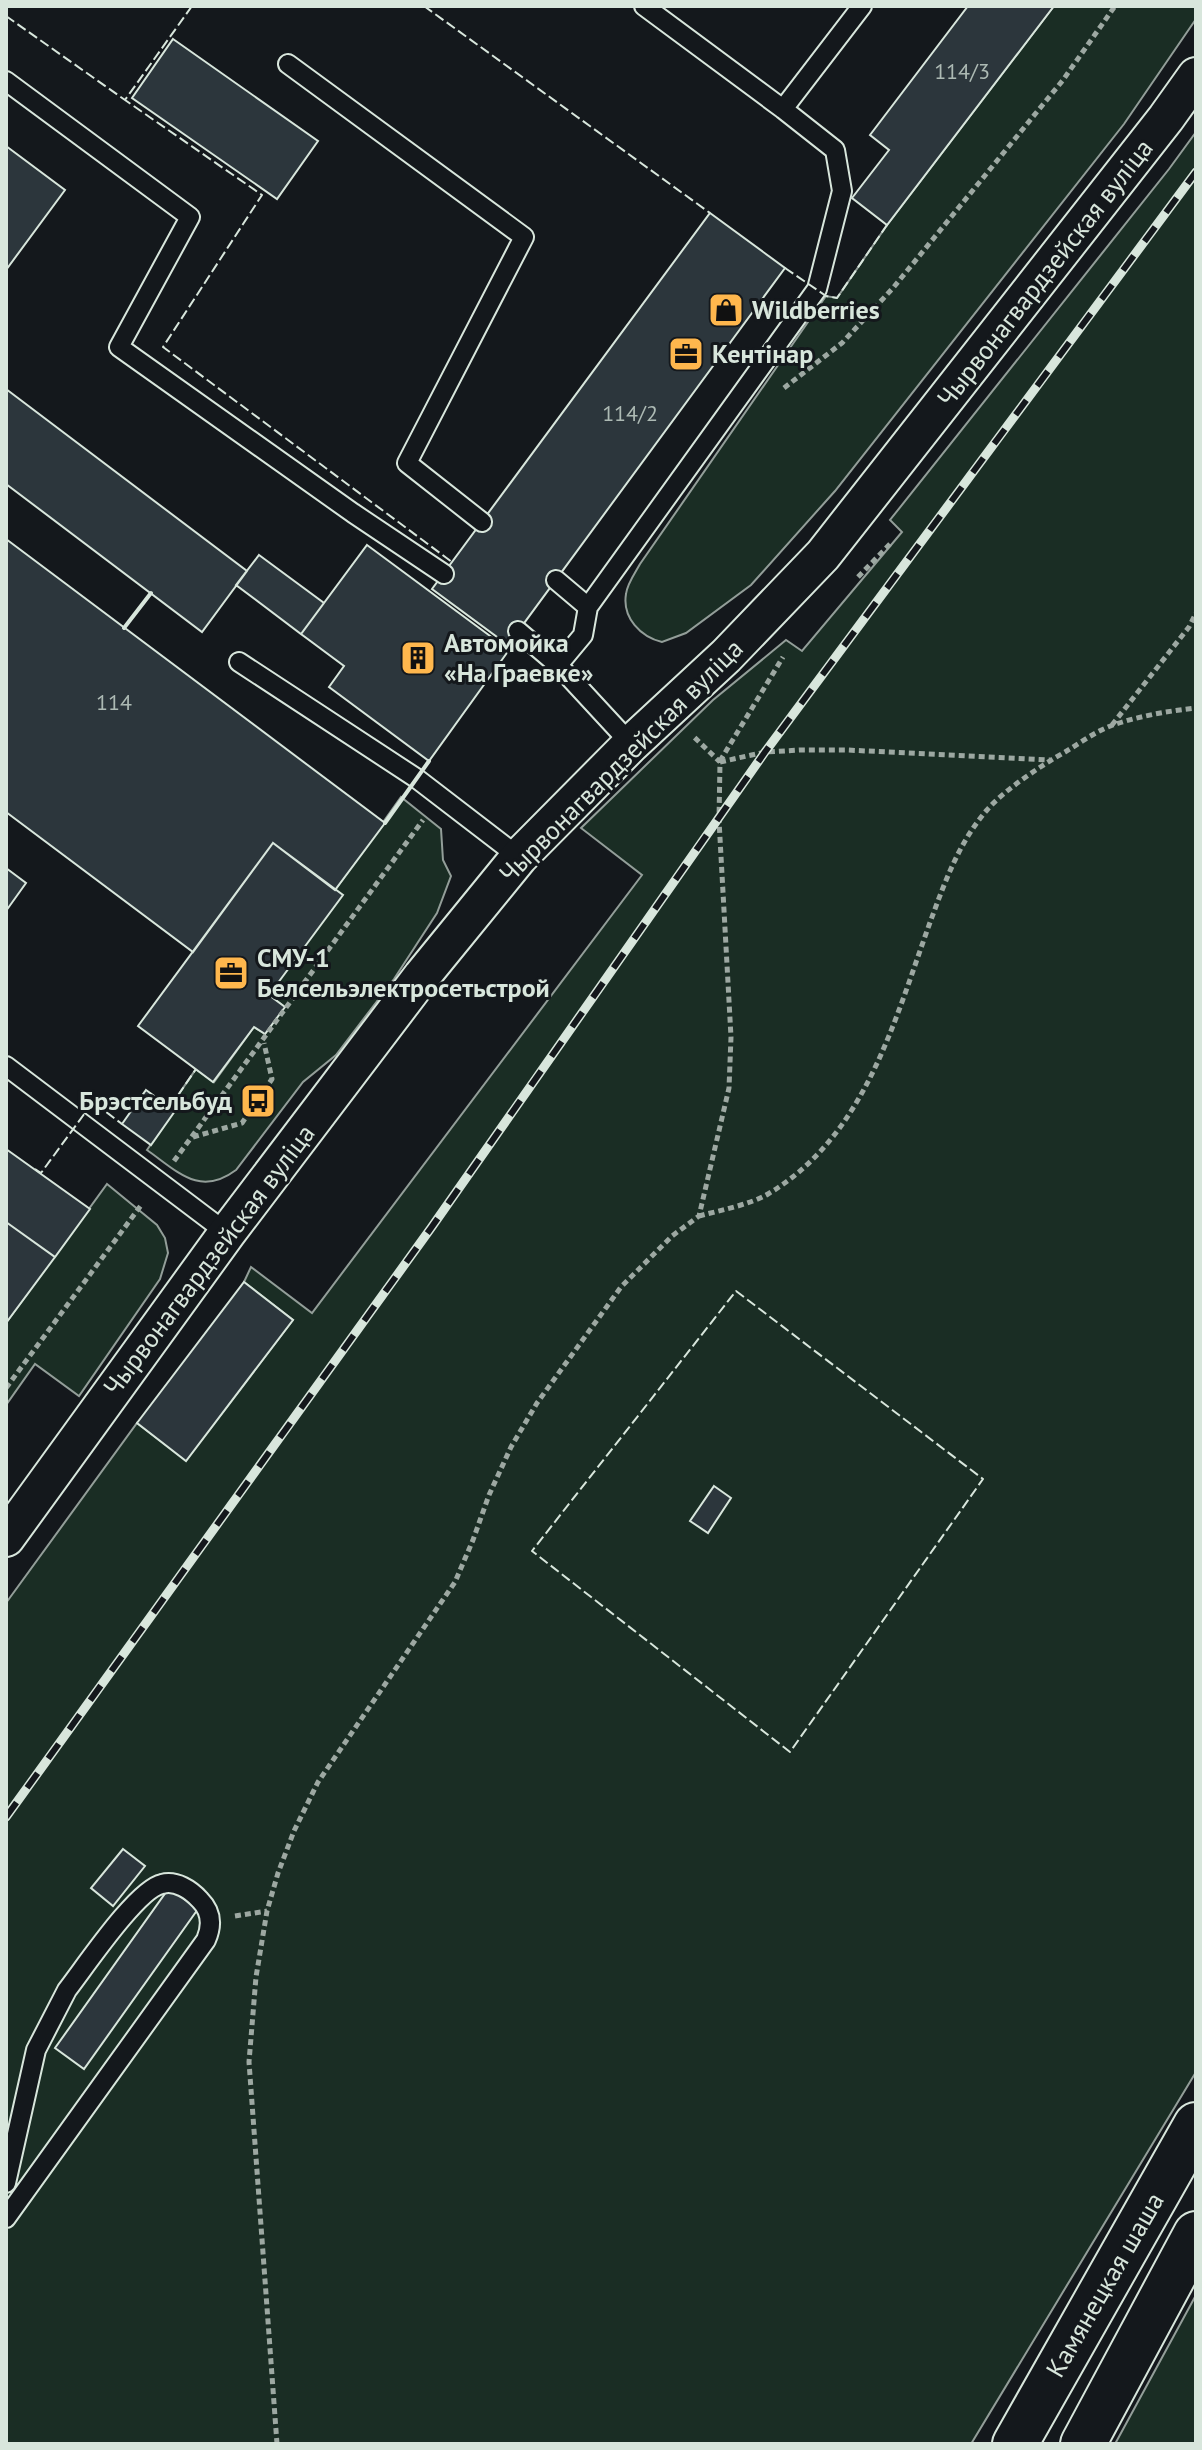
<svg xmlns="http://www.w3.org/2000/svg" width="1202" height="2450" viewBox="0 0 1202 2450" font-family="'PT Sans',sans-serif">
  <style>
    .green { fill: #1a2d24; stroke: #939e99; stroke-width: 2 }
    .building { fill: #2c363c; stroke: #d8e6dc; stroke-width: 2 }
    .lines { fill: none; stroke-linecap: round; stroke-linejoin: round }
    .service-casing { stroke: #d8e6dc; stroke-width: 22 }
    .minor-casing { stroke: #d8e6dc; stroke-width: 40 }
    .primary-casing { stroke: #d8e6dc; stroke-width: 48 }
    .path { stroke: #9da8a2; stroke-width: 5; stroke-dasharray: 6 4; stroke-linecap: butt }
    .service { stroke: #14181c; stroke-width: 18 }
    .minor { stroke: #14181c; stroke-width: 36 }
    .primary { stroke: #14181c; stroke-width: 44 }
    .rail-casing { stroke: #d8e6dc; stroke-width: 9 }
    .rail { stroke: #14181c; stroke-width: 6; stroke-dasharray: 18; stroke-linecap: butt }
    .fence { stroke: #d8e6dc; stroke-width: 2; stroke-dasharray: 10 4; stroke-linecap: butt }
    .wall { stroke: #d8e6dc; stroke-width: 4 }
    .labels { text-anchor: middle; stroke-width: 6; stroke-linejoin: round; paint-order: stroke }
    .number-label { font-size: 22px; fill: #adbab4 }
    .street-label { font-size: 26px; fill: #d8e6dc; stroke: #14181c }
    .poi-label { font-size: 26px; font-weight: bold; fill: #d8e6dc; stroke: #14181c; text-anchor: start }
  </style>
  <rect width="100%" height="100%" fill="#14181c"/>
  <path class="green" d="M1054,6H1196V19L1124,124L835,491L751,585L686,633L662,642C641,637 622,618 626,594C627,584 635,573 640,564L826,296L837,298L887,225Z
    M1196,132V2072L971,2444H6V1603L137,1423L186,1460L293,1320L244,1282L251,1267L312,1313L642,875L581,828L713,700L786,640L802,651L902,532L890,520L1169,169Z
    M401,797L441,829L443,860L451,876L437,913L394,979L336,1055L303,1082L236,1170C200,1197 178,1172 147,1150L174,1111L170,1107L196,1069L214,1082L254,1027L265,1034L284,1007L269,995L335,890Z
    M107,1184L157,1225L165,1238L168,1253L160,1279L79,1396L35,1364L6,1405V1323Z
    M1196,2295V2444H1115Z"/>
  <path class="building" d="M968,6H1054L887,225L852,198L889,150L870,135Z
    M173,39L318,141L277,199L132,98Z
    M6,146L65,190L6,270Z
    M710,213L785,268L508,645L432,589Z
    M6,389L247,571L202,632L6,484Z
    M6,539L385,823L335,890L273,843L193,952L6,812Z
    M367,545L509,650L429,761L329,687L344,666L301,634Z
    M259,555L324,603L301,634L236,585Z
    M273,843L343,895L269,995L285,1007L265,1034L254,1027L213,1082L138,1026Z
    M6,868L26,883L6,911Z
    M146,1090L175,1111L151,1145L122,1124Z
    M6,1149L90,1209L55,1257L6,1222Z
    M6,1222L55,1257L6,1323Z
    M244,1282L293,1320L186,1461L137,1423Z
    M714,1486L731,1498L708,1533L690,1521Z
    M123,1849L145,1866L113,1906L91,1888Z
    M169,1888L198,1909L84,2069L55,2048Z"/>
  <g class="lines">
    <defs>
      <path id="service" d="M288,64L524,237L407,463L482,522
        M6,81L190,217L119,347L353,513L444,574
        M783,109L862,6
        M556,580L588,607
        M518,631L558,665
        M239,662L416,778L519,857
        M631,744L558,665L583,635L588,607L817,289L842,191L835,150L783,109L644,6
        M6,1066L227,1233
        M6,2183L36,2050L67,1990C85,1967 137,1889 162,1884C176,1880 191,1890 200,1900C212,1912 212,1926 206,1940L6,2218"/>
      <path id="minor" d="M6,1538L227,1233L422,976L519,857L631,744L726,656L823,555L1166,118L1196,76"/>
      <path id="primary" d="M1015,2444L1196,2125
        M1083,2444L1196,2234"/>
    </defs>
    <use href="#service" class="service-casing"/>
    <use href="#minor" class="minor-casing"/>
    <use href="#primary" class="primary-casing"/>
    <path class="path" d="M784,388L842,343L893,288L1063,80L1115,6
      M858,577L890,544
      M1112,725L1189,627L1196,613
      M720,761L783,657
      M720,762L765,752L801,750H847L1050,760
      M258,1101L273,1112
      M193,1137L242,1123L272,1079L264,1043
      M174,1161L423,820
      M699,1216C721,1210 749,1205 768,1194C867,1135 895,1018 932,917C946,879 960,841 987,810C1004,790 1042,765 1065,752C1080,743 1096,731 1113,725C1139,716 1168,711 1196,708
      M6,1388L142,1204
      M235,1916L267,1911
      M277,2444L249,2062L256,1977L267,1911L278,1873L294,1831L318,1782L455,1582L473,1540L489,1495L511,1447L537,1403L621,1287L672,1236L699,1216L729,1088L731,1037L719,820L720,762L694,737"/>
    <use href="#service" class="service"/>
    <use href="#minor" class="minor"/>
    <use href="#primary" class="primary"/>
    <defs>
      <path id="rail" d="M6,1817L431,1228L765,752L1196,172"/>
    </defs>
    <use href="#rail" class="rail-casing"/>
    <use href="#rail" class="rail"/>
    <path class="fence" d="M192,6L125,100L262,195L163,347L452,562
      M424,6L710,213
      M6,16L125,100
      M785,268L826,296L837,298L887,225
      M170,1107L196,1069
      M35,1169L41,1173L93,1102L122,1124
      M736,1291L983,1479L790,1752L532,1551Z"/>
    <path class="wall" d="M124,628L151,593
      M385,823L429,761"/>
  </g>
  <defs>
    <symbol id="shop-square" viewBox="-11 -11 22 22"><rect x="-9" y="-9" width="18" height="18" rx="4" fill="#ffb74d" stroke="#14181c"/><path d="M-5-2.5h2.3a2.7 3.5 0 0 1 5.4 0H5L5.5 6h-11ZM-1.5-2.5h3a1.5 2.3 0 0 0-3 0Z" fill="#111"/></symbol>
    <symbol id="office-square" viewBox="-11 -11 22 22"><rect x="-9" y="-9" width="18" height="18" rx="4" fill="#ffb74d" stroke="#14181c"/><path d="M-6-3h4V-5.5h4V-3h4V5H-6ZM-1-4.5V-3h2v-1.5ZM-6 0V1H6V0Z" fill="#111"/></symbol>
    <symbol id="building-square" viewBox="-11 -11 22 22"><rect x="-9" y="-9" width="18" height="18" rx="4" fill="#ffb74d" stroke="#14181c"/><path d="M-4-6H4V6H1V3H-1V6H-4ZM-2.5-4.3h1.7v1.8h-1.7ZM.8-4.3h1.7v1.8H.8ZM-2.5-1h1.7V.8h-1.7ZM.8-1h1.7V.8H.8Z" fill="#111"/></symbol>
    <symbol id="bus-square" viewBox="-11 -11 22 22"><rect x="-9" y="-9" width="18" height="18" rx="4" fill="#ffb74d" stroke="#14181c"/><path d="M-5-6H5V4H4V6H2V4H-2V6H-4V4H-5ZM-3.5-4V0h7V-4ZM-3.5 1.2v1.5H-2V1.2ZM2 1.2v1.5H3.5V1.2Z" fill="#111"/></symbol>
  </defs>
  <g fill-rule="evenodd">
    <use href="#shop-square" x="706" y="290" width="40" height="40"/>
    <use href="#office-square" x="666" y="334" width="40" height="40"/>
    <use href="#building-square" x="398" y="638" width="40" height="40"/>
    <use href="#office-square" x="211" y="953" width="40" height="40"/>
    <use href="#bus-square" x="238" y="1081" width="40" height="40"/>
  </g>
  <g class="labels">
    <g class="number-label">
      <text x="962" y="79">114/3</text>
      <text x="630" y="421">114/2</text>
      <text x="114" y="710">114</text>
    </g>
    <g class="street-label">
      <text transform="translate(1045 273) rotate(-52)" y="9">Чырвонагвардзейская вуліца</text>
      <text transform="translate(621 761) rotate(-45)" y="9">Чырвонагвардзейская вуліца</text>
      <text transform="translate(209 1260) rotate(-53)" y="9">Чырвонагвардзейская вуліца</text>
      <text transform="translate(1105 2285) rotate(-60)" y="9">Камянецкая шаша</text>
    </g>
    <g class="poi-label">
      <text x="752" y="319">Wildberries</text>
      <text x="712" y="363">Кентінар</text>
      <text x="444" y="652">Автомойка<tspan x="444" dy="30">«На Граевке»</tspan></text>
      <text x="257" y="967">СМУ-1<tspan x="257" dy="30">Белсельэлектросетьстрой</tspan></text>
      <text x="232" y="1110" text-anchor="end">Брэстсельбуд</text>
    </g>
  </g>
  <rect width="1202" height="2450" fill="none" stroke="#d8e6dc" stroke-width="16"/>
</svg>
